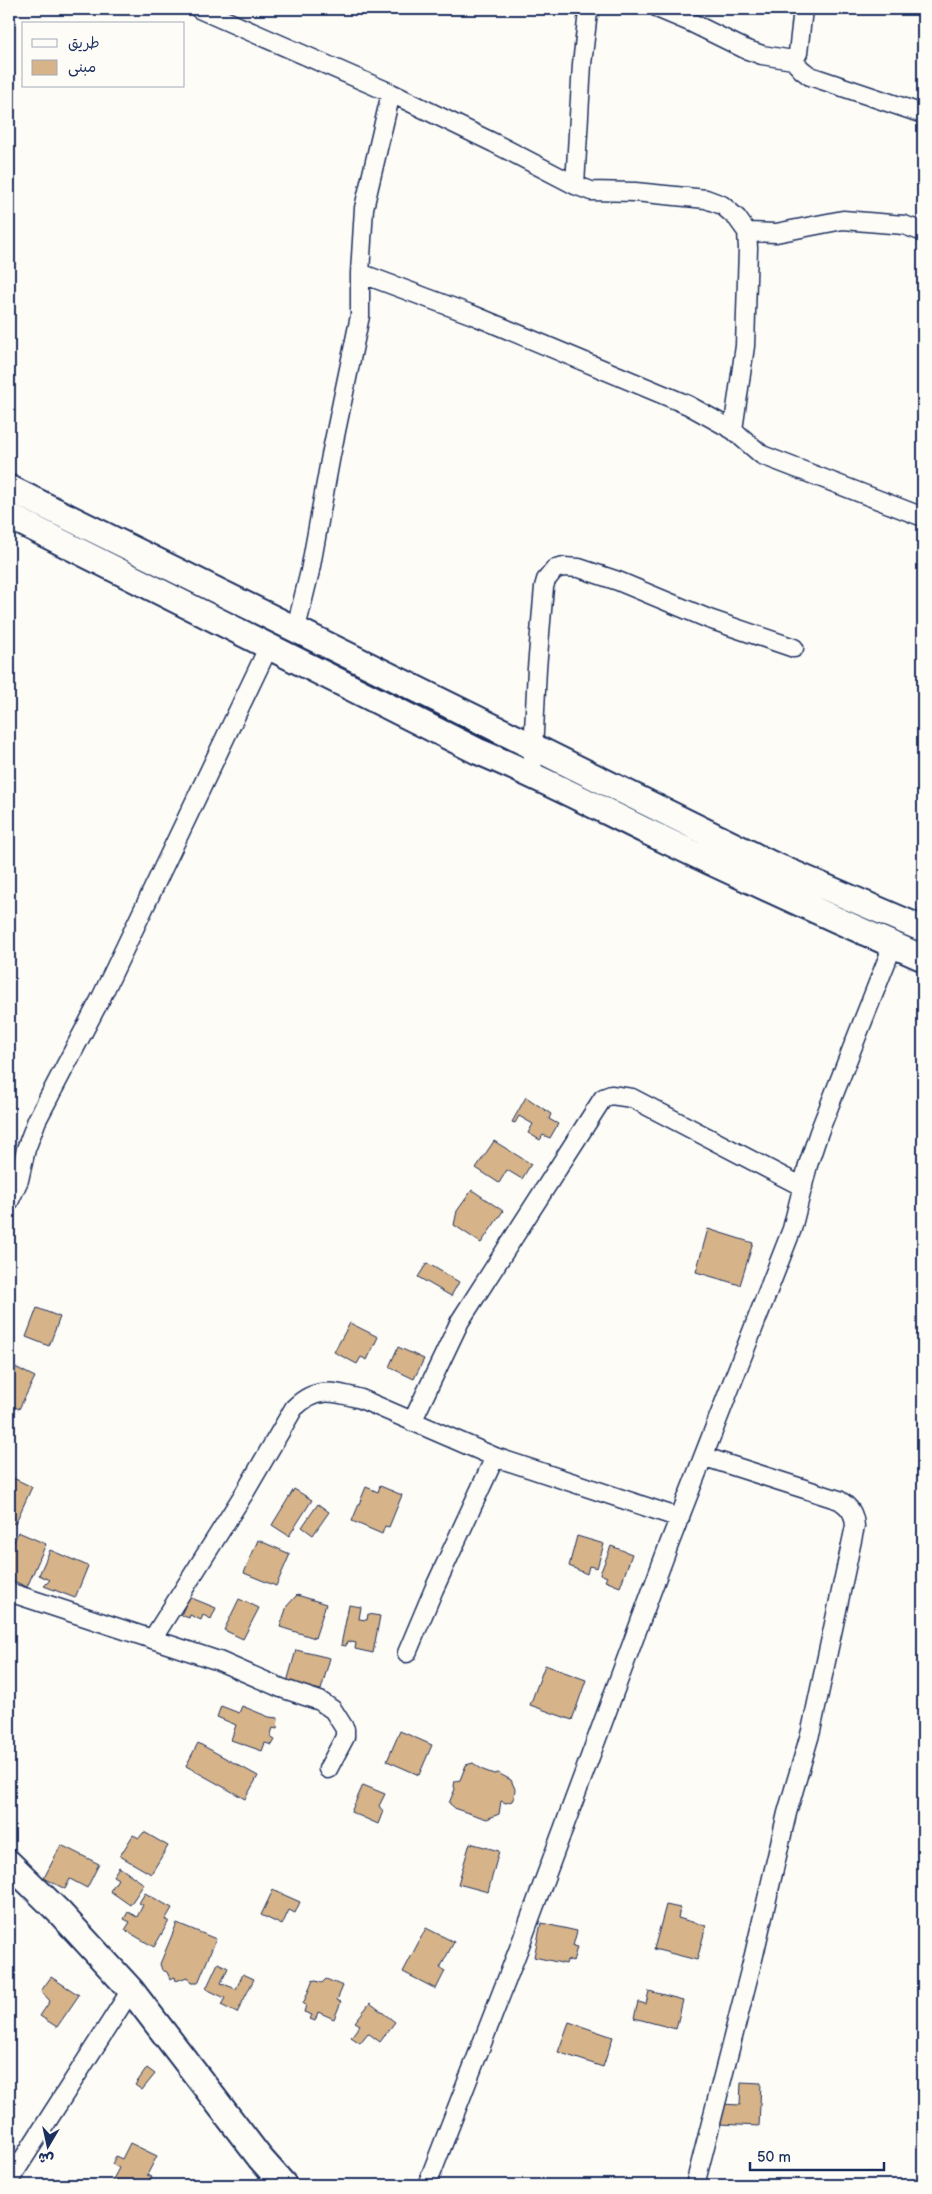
<svg xmlns="http://www.w3.org/2000/svg" width="932" height="2194" viewBox="0 0 932 2194" font-family="'Balsamiq Sans','Playpen Sans Arabic',sans-serif">
  <style>
    .building { fill: #d6b388; stroke: #1b2f5e }
    .lines { fill: none; stroke-linecap: round; stroke-linejoin: round }
    .street-casing { stroke: #1b2f5e; stroke-width: 21 }
    .secondary-casing { stroke: #1b2f5e; stroke-width: 29 }
    .street { stroke: #fdfcf7; stroke-width: 18 }
    .secondary { stroke: #fdfcf7; stroke-width: 25 }
  </style>
  <rect width="100%" height="100%" fill="#fdfcf7"/>
  <filter id="ink" filterUnits="userSpaceOnUse"><feTurbulence type="fractalNoise" baseFrequency=".02" numOctaves="2"/><feDisplacementMap in="SourceGraphic" scale="10" xChannelSelector="R" yChannelSelector="G"/><feConvolveMatrix kernelMatrix="1 2 1 2 8 2 1 2 1" color-interpolation-filters="sRGB"/></filter>
  <g filter="url(#ink)">
    <path class="building" d="M526,1097L551,1114L549,1119L558,1124L550,1138L543,1135L540,1140L528,1133L533,1124L519,1116L515,1123L512,1122Z
      M494,1141L531,1164L522,1179L507,1170L499,1183L476,1168Z
      M472,1190L503,1211L481,1243L454,1225L457,1211Z
      M708,1229L753,1243L740,1285L696,1272Z
      M427,1263L459,1282L451,1296L418,1277Z
      M37,1308L60,1317L49,1346L26,1337Z
      M350,1323L378,1337L367,1360L361,1357L357,1364L334,1352Z
      M398,1347L424,1359L414,1379L389,1367Z
      M9,1364L35,1377L19,1409L9,1404Z
      M9,1476L32,1487L15,1524L9,1521Z
      M380,1486L402,1495L389,1527L385,1526L382,1534L352,1521L366,1487L378,1492Z
      M294,1489L312,1500L289,1536L272,1525Z
      M318,1504L329,1512L313,1535L302,1527Z
      M18,1532L46,1544L27,1587L9,1579V1539L14,1542Z
      M577,1536L604,1544L597,1568L589,1566L587,1574L569,1566Z
      M258,1540L290,1554L276,1586L244,1573Z
      M611,1546L632,1554L620,1587L605,1581L607,1577L600,1574Z
      M50,1550L88,1566L75,1598L44,1586L50,1580L39,1575Z
      M297,1595L326,1604L315,1638L280,1627L287,1606Z
      M189,1597L216,1608L211,1619L203,1615L201,1620L190,1615L189,1618L181,1615Z
      M239,1599L259,1608L243,1639L224,1630Z
      M349,1605L361,1607L359,1619L367,1620L368,1614L380,1616L373,1653L355,1649L356,1643L347,1641L346,1646L341,1645Z
      M296,1650L330,1658L321,1690L287,1682Z
      M545,1665L586,1680L572,1720L530,1705Z
      M221,1706L239,1713L242,1706L269,1717L278,1718L277,1729L273,1728L270,1737L275,1740L272,1745L265,1743L262,1751L231,1740L236,1725L217,1717Z
      M400,1731L432,1745L419,1775L387,1761Z
      M198,1743L258,1776L245,1799L186,1766Z
      M473,1763L483,1770L494,1774L498,1773L511,1780L515,1789L514,1797L512,1801L506,1803L501,1801L499,1814L487,1819L456,1809L449,1803L455,1789L454,1786L455,1781L460,1780L466,1765Z
      M363,1785L385,1794L379,1806L383,1811L378,1824L351,1812Z
      M144,1832L168,1846L151,1874L120,1856L133,1835L139,1838Z
      M470,1843L499,1851L488,1892L458,1884Z
      M61,1845L99,1864L87,1888L70,1879L65,1889L44,1878Z
      M119,1867L144,1884L130,1905L110,1891L118,1879L113,1876Z
      M273,1890L300,1902L295,1913L289,1910L282,1925L261,1915Z
      M145,1893L172,1908L165,1920L169,1921L154,1947L125,1930L130,1922L124,1919L128,1912L137,1917L143,1905L139,1903Z
      M666,1905L680,1908L678,1918L706,1926L697,1960L654,1949Z
      M177,1923L216,1939L198,1983H191L187,1977L176,1981L175,1977L170,1979L167,1972L162,1970L160,1964Z
      M541,1923L577,1931L573,1946L577,1947L573,1962L567,1960L566,1964L534,1957Z
      M426,1928L454,1942L440,1968L445,1971L436,1989L403,1972Z
      M218,1963L228,1968L221,1983L236,1989L243,1974L254,1979L237,2013L221,2005L225,1998L206,1989Z
      M51,1977L79,1995L57,2027L40,2016L50,2001L41,1991Z
      M326,1979L343,1986L337,2000L341,2002L334,2019L318,2012L315,2021L310,2019L312,2015L304,2012L306,2005L303,2004L313,1980L322,1983Z
      M649,1991L683,2000L676,2029L634,2018L638,2002L646,2004Z
      M370,2003L395,2022L380,2042L368,2033L360,2043L351,2037L360,2025L355,2022Z
      M569,2022L613,2037L603,2067L558,2052Z
      M147,2068L155,2074L142,2090L135,2085Z
      M741,2082L761,2083L759,2126L719,2124L721,2104L740,2105Z
      M130,2143L157,2156L147,2175L152,2177L148,2185H110L119,2168L112,2164L116,2156L122,2159Z
      M235,2179L249,2185H233Z"/>
    <g class="lines">
      <defs>
        <path id="street" d="M199,9L391,93L494,143L575,185L591,191L635,192L706,199L722,205L737,218L747,232L748,248L745,346L733,430
          M659,9L690,22L745,49L762,55L793,60
          M803,9L798,53L793,60L802,70L810,76L923,114
          M391,93L364,208L360,273L473,315L688,405L733,430L762,455L923,517
          M575,185L582,64L588,12L592,9
          M747,232L776,233L843,220L904,225L923,232
          M296,628L310,571L331,455L360,316V273
          M532,774L537,668L544,587L546,580L555,569L564,567L579,568L618,581L709,619L794,648
          M9,1202L19,1180L26,1149L37,1120L101,998L269,646
          M412,1422L460,1321L603,1098L611,1095L632,1098L803,1187
          M9,1592L219,1661L281,1688L320,1701L333,1710L345,1729V1737L328,1769
          M153,1638L245,1492L294,1408C316,1386 334,1392 361,1399L495,1457L680,1518
          M407,1653L434,1589L495,1457
          M9,2181L131,1990
          M427,2185L519,1948L668,1547L792,1229L808,1165L819,1132L893,945
          M695,2185L753,1959L787,1813L811,1731L855,1526C854,1513 850,1507 839,1500L705,1457"/>
        <path id="secondary" d="M9,488L769,863L923,929
          M9,516L477,751C535,775 591,804 648,832C739,876 831,918 923,958
          M9,1863L60,1913L131,1990L260,2158L284,2185"/>
      </defs>
      <use href="#street" class="street-casing"/>
      <use href="#secondary" class="secondary-casing"/>
      <use href="#street" class="street"/>
      <use href="#secondary" class="secondary"/>
    </g>
  </g>
  <rect width="932" height="2194" fill="none" stroke="#fdfcf7" stroke-width="30"/>
  <rect x="15" y="15" width="902" height="2164" fill="none" stroke="#1b2f5e" stroke-width="2" filter="url(#ink)"/>
  <rect x="22" y="22" width="162" height="65" fill="#fdfcf7" stroke="#a3aaba"/>
  <rect x="32" y="39" width="25" height="8" fill="#fdfcf7" stroke="#a3aaba"/>
  <text x="68" y="48" font-size="15" fill="#1b2f5e">طريق</text>
  <rect x="32" y="60" width="25" height="15" fill="#d6b388" stroke="#a3aaba"/>
  <text x="68" y="72" font-size="15" fill="#1b2f5e">مبنى</text>
  <g transform="translate(48 2146) rotate(189)" stroke="#fdfcf7" stroke-width="4" paint-order="stroke">
  <path d="M0-4L9 19L0 12L-9 19Z" fill="#1b2f5e"/>
  <text y="-8" font-size="14" font-weight="bold" text-anchor="middle" fill="#1b2f5e">ش</text>
  </g>
  <path d="M750 2162v8h134v-8" fill="none" stroke="#1b2f5e" stroke-width="2.5"/>
  <text x="757" y="2162" font-size="15" fill="#1b2f5e" stroke="#fdfcf7" stroke-width="4" paint-order="stroke">50 m</text>
</svg>
